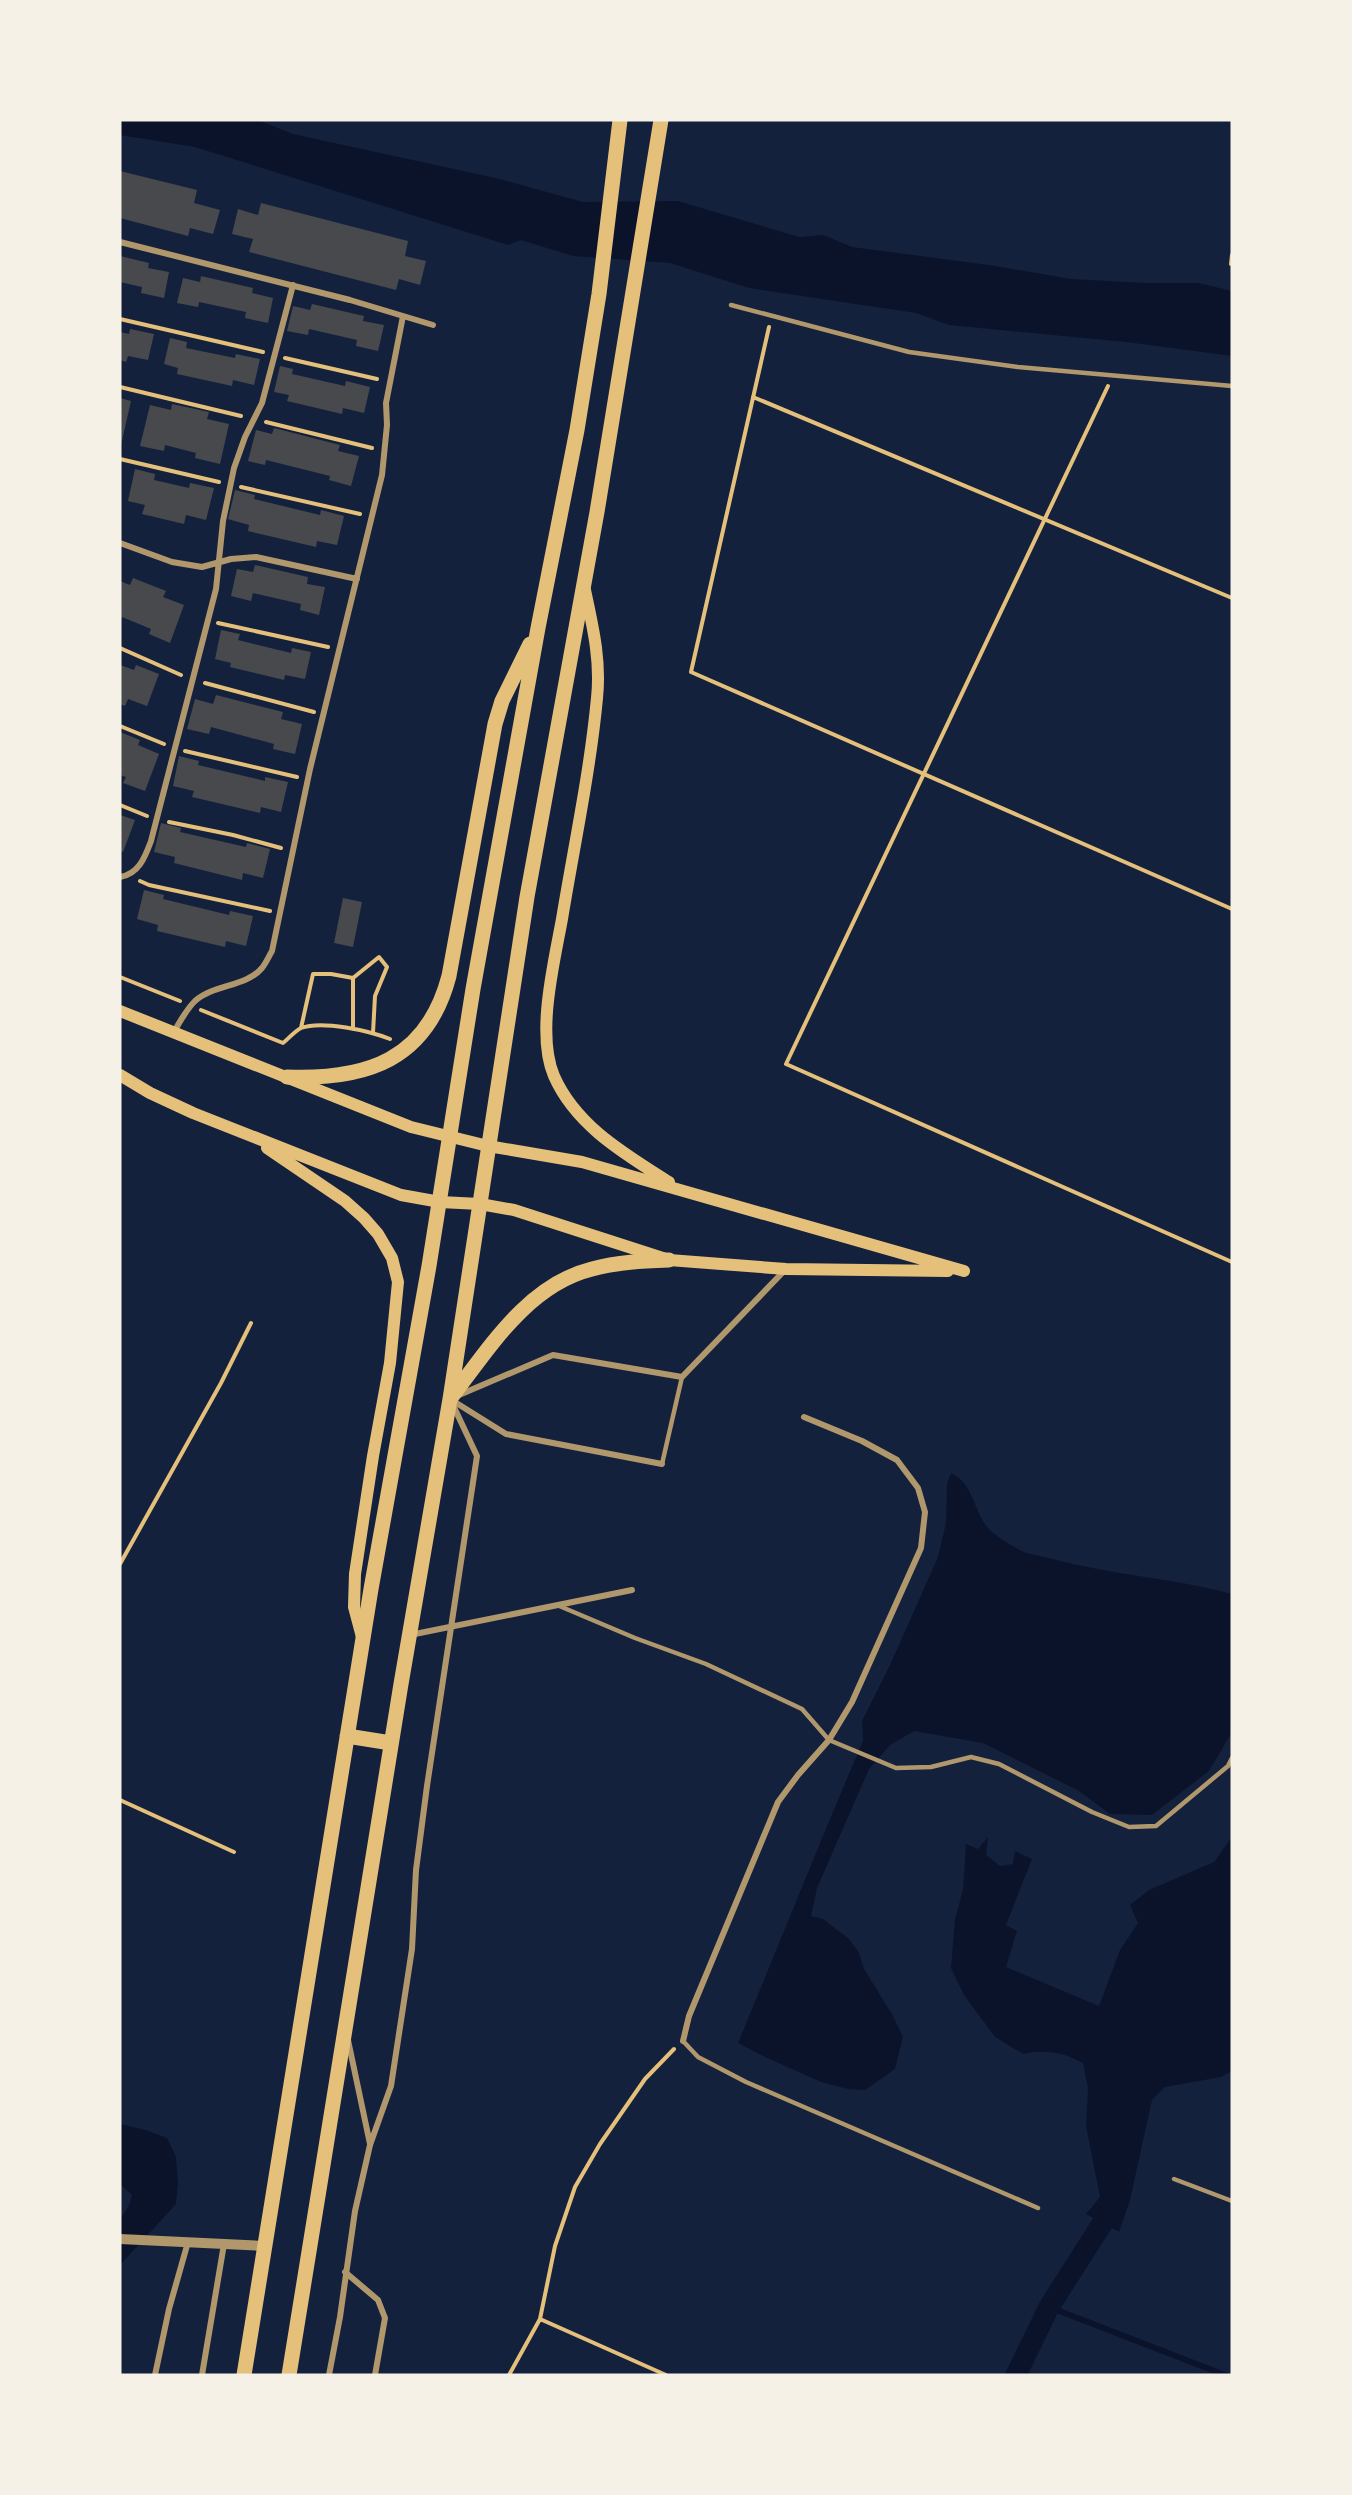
<svg xmlns="http://www.w3.org/2000/svg" width="1352" height="2495" viewBox="0 0 1352 2495" font-family="Ubuntu,sans-serif">
  <style>
    .water { fill: #0b132b }
    .lines { fill: none; stroke-linecap: round; stroke-linejoin: round }
    .stream { stroke: #0b132b; stroke-width: 6 }
    .canal { stroke: #0b132b; stroke-width: 21 }
    .building { fill: #48494c }
    .path { stroke: #e5c07b; stroke-width: 4 }
    .service { stroke: #b1986c; stroke-width: 4.5 }
    .minor { stroke: #b1986c; stroke-width: 6 }
    .tertiary { stroke: #b1986c; stroke-width: 10 }
    .secondary { stroke: #e5c07b; stroke-width: 12 }
    .primary { stroke: #e5c07b; stroke-width: 15 }
  </style>
  <rect width="100%" height="100%" fill="#14213d"/>
  <path class="water" d="M120,120H258L293,134L500,179L583,202L678,201L799,237L823,235L852,247L989,265L1071,279L1145,283H1198L1232,291V356L1126,342L949,325L916,313L749,288L670,263L573,256L521,240L508,245L195,147L120,135Z
    M951,1473C974,1484 973,1510 988,1528C995,1536 1009,1544 1018,1549C1028,1555 1042,1556 1053,1559C1112,1575 1173,1578 1232,1594V1732L1209,1771L1152,1815L1110,1814L1079,1791L983,1743L914,1731L890,1745L869,1769L817,1888L811,1916L823,1919L849,1939L859,1953L864,1969L893,2016L903,2037L895,2069L865,2090L848,2089L821,2082L765,2057L738,2043C780,1942 820,1841 863,1741L862,1721L891,1663L938,1557L946,1523L947,1484Z
    M988,1837L986,1855L1000,1866L1013,1864L1015,1851L1032,1859L1006,1925L1017,1931L1006,1967L1099,2006L1120,1950L1138,1923L1130,1905L1149,1890L1214,1862L1232,1837V2071L1221,2077L1165,2087L1152,2100L1130,2200L1119,2232L1086,2214L1100,2197L1086,2126L1088,2088L1083,2063C1063,2052 1045,2049 1023,2054L995,2037L964,1995L951,1968L955,1919L963,1890L966,1844L978,1849Z
    M120,2124L146,2130L167,2138L176,2157L178,2183L176,2204L120,2265V2220L129,2205L132,2195L120,2184Z"/>
  <g class="lines">
    <path class="stream" d="M1049,2307L1225,2375"/>
    <path class="canal" d="M1016,2375L1049,2307L1116,2202"/>
  </g>
  <path class="building" d="M120,171L197,190L194,203L220,210L213,234L190,228L188,236L120,218Z
    M261,203L408,241L405,256L426,261L420,285L399,279L396,290L249,252L253,239L232,234L238,209L258,215Z
    M120,256L149,263L148,268L169,272L164,298L141,293L142,287L120,282Z
    M201,276L253,288L252,293L273,298L268,323L245,318L246,312L199,302L198,307L177,303L183,278L200,282Z
    M312,304L364,316L363,321L384,325L378,351L356,346L357,340L309,329L308,335L287,331L293,306L310,310Z
    M130,329L154,334L148,360L128,356L126,362L120,360V332L129,334Z
    M170,338L187,342L186,348L235,358L236,354L260,359L254,385L233,380L232,386L177,374L178,368L164,364Z
    M280,366L293,369L292,374L345,386L346,381L370,387L364,413L343,408L342,414L287,401L289,395L274,392Z
    M120,398L131,401L121,445H120Z
    M172,404L209,412L207,419L229,424L220,464L195,458L196,453L165,445L164,451L140,446L150,405L171,410Z
    M274,428L340,445L338,451L359,456L351,486L329,480L330,476L266,460L265,465L248,461L256,430L272,434Z
    M135,469L155,474L154,480L189,488L190,483L214,488L206,520L186,515L184,524L142,514L145,505L128,501Z
    M235,490L255,495L254,499L320,515L321,510L344,516L337,545L317,541L316,547L248,531L249,525L228,519Z
    M255,565L308,577L307,584L325,587L319,615L300,610L301,604L253,593L251,601L231,596L237,569L253,572Z
    M133,578L166,591L163,597L184,605L170,643L149,634L151,629L122,617L120,621V581L130,585Z
    M221,630L240,634L238,640L291,653L292,648L311,652L305,679L285,675L284,680L230,667L231,663L215,659Z
    M120,665L134,670L136,665L159,674L147,706L128,699L125,706L120,704Z
    M216,695L283,712L281,719L302,724L295,754L273,749L274,744L211,727L209,734L187,729L195,699L213,704Z
    M120,732L140,740L138,745L159,754L145,791L123,783L126,777L120,775Z
    M179,756L199,761L198,765L265,781V777L288,782L281,812L261,807L260,813L192,797L194,791L173,786Z
    M120,815L135,820L123,852L120,851Z
    M161,823L181,828L180,832L246,847L247,843L270,849L263,878L243,873L242,880L174,863L175,857L154,852Z
    M144,890L164,895L163,899L229,915L230,911L253,916L246,946L226,941L225,947L157,931L158,925L137,919Z
    M343,898L362,902L353,947L334,943Z"/>
  <g class="lines">
    <path class="path" d="M1231,264L1232,255
      M120,319L263,352
      M769,327L691,672L1232,909
      M285,358L377,379
      M1108,386L786,1064L1232,1262
      M120,387L241,416
      M753,397L1232,598
      M266,422L372,448
      M120,459L219,482
      M241,487L360,514
      M218,623L328,647
      M120,648L181,675
      M205,683L314,712
      M120,726L164,744
      M185,751L297,777
      M120,805L147,816
      M169,822L233,835L281,848
      M140,881L149,885L270,911
      M120,977L180,1001
      M201,1010L283,1043C288,1039 295,1031 301,1028C322,1020 370,1031 390,1039
      M301,1028L313,974H331L353,978L379,957L387,967L375,996L373,1033
      M353,1029V978
      M120,1564L221,1383L251,1323
      M120,1800L234,1852
      M540,2319L666,2375
      M509,2375L540,2319L555,2246L575,2187L600,2144L645,2079L674,2049"/>
    <path class="service" d="M731,305L909,352L1018,367L1232,386
      M662,1464L682,1377
      M557,1605L635,1638L706,1664L802,1709L829,1740L896,1768L931,1767L971,1757L999,1764L1092,1812L1129,1827L1156,1826L1228,1766L1232,1758
      M683,2041L698,2057L746,2082L1038,2208
      M1174,2179L1232,2201"/>
    <path class="minor" d="M120,242L350,300L433,325
      M120,543L172,562L202,567L231,559L256,557L357,579
      M120,877C139,874 145,857 151,841L216,589L223,521L234,468L245,437L262,403L293,285
      M174,1032C180,1021 186,1010 195,1001C214,984 246,987 262,968C266,963 269,956 272,951L310,769L382,475L387,425L386,403L403,316
      M459,1395L553,1355L682,1377L785,1270
      M450,1399L506,1434L662,1464
      M410,1635L632,1590
      M348,2040L370,2144
      M683,2041L689,2016L778,1802L798,1775L829,1740L852,1702L921,1548L925,1512L918,1488L897,1460L862,1441L804,1417
      M345,2272L378,2300L385,2318L375,2375
      M155,2375L169,2309L188,2242
      M202,2375L224,2244
      M329,2375L340,2317L355,2211L370,2145L391,2086L412,1949L416,1870L427,1786L477,1456L453,1405"/>
    <path class="tertiary" d="M120,2239L264,2246"/>
    <path class="secondary" d="M585,590C593,627 601,661 597,698C590,772 574,846 562,919C554,963 536,1034 554,1076C576,1126 625,1154 669,1182
      M120,1011L411,1127L488,1146L582,1162L964,1271
      M120,1075L150,1093L193,1113L401,1195L440,1202L480,1204L514,1210L669,1260L786,1269L948,1271
      M267,1148L345,1201L364,1218L378,1234L392,1258L398,1282L390,1363L373,1456L355,1574L354,1607L362,1637"/>
    <path class="primary" d="M287,1077C367,1080 427,1060 449,976L495,724L502,701L530,644
      M450,1399C488,1350 527,1285 592,1269C618,1262 643,1261 669,1260
      M347,1736L391,1743
      M244,2375L371,1589L429,1266L473,989L538,628L577,430L599,294L620,120
      M289,2375L401,1684L450,1399L527,897L597,512L661,120"/>
  </g>
  <rect width="1352" height="2495" fill="none" stroke="#f6f1e7" stroke-width="243"/>
</svg>
